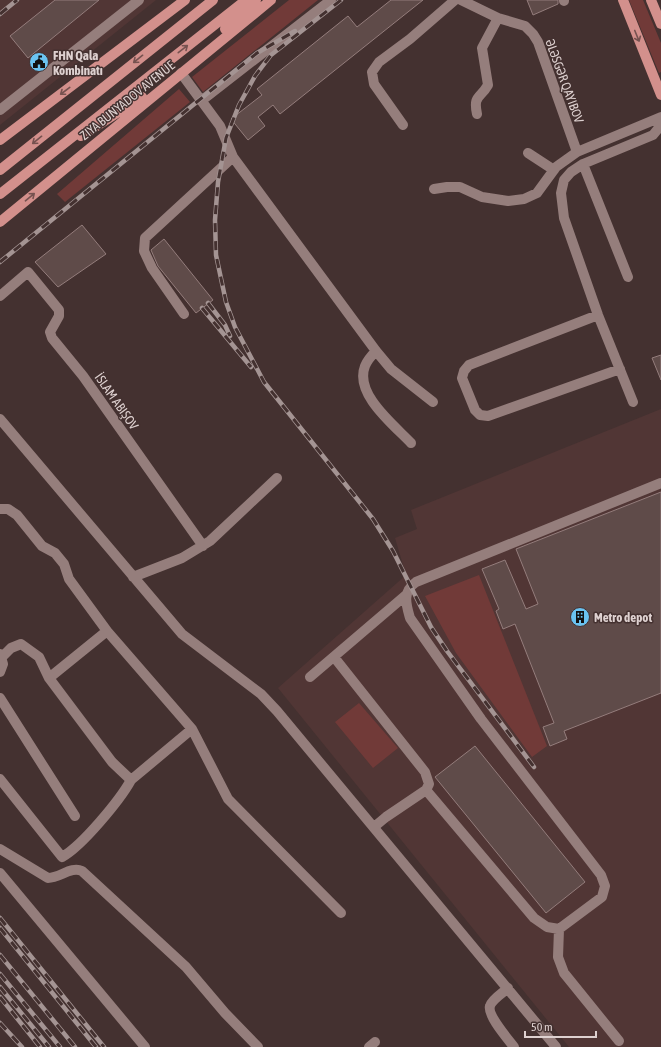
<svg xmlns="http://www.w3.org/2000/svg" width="661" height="1047" viewBox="0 0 661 1047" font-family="'Asap Condensed',sans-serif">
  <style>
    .built { fill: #513635 }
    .green { fill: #713a38 }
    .building { fill: #5f4b49; stroke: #947d7c }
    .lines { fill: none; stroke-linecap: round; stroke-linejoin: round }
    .minor { stroke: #957e7c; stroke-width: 10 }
    .major { stroke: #d3908c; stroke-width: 10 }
    .rail-casing { stroke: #a49493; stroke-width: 4.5 }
    .rail { stroke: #443130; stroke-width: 3; stroke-dasharray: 9; stroke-linecap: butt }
    .oneway { stroke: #765250 }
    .labels { text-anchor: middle; stroke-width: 3; stroke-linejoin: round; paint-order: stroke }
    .poi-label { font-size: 13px; font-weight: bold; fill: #ded1d0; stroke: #443130; text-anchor: start }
    .street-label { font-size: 13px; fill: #ded1d0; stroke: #443130 }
  </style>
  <rect width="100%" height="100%" fill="#443130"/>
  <path class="built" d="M0,0H156L0,125Z
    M661,409V1047H569L278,688L406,575L395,538L417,529L411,510Z"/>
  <path class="green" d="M289,0H318L203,92L192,77Z
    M629,0H643L661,43V72L659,73Z
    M179,89L190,102L65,202L57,194Z
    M479,575L547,746L532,757L456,653L425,596Z
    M359,703L398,748L373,768L335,722Z"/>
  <path class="building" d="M55,0H99L28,58L10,36Z
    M391,0H423L280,114L273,105L258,117L265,126L248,140L231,119L262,95L257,89L348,16L357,27Z
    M527,0H558V4L533,15Z
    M82,225L106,254L58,287L35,262Z
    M164,239L213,300L196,313L158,266L151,250Z
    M661,355V380L652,358Z
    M661,492V693L564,731L567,739L550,746L543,727L554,723L515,624L503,629L496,611L499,609L482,569L505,560L526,609L538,604L516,549Z
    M475,746L585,882L546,913L435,777Z"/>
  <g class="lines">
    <path class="minor" d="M461,0L498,18L525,26L533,34L538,42L577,152L661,117
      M564,0V1
      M181,73L220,126L233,157L376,351L391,369L433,402
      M201,101L331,0
      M0,110L139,0
      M477,114C473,95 480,99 488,85L482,48L498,18
      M403,125L374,84L372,72L379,62L410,39L455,0
      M528,153L554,170
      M583,164L628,277
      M434,189L447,187H460L482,197L508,201L524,199L537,193L556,167L577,152
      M0,296L28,272L59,310V316L50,332L52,338L83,376L203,546
      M184,314L152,268L144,251L145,238L233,157
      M598,315L469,365L464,371L462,378L475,410L480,415L488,416L620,369
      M376,351C372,355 367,361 365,366C354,394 394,425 411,443
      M633,402L598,315L564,218L561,193L564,180L571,172L583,164L653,135L661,125
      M0,419L182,634L261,694L277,711L556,1047
      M0,509H8L17,515L42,546L55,553L64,564L69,579L107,631L192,729
      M133,577L182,558L210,541L277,478
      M0,654L3,664L0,672
      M2,657L11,648L21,644L39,657L49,678L112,762L131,780L192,729L228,799L341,913
      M334,657L425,772L429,784L426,790L386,817L374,827
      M310,677L406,595
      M49,678L107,631
      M0,698L75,816
      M0,779L62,857C82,846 120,800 131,780
      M426,790L534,918L547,927L559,929
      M0,849L48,878C60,878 71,866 82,871L186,967L225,1013L258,1047
      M0,873L145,1047
      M508,988C503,993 492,999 490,1006C487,1015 508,1039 514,1047
      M619,1041L564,973L558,957L559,929L602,897L605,886L601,875L481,719L410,618C406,604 402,592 416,582L661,483
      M369,1047L375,1042"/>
    <path class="major" d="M623,0L661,95
      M651,0L661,24
      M225,29L256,0
      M81,136L142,97
      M0,140L185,0
      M0,170L213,0
      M0,194L246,0
      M0,222L271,0"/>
    <defs>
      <path id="rail" d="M341,0L271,55L255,76L239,105L226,138L218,182L215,220L216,255L226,302L235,327L264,382L373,519L393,551L431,627L447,651L534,767
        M0,14L17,0
        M0,262L257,53L295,31
        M208,303L225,325L230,336
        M202,308L251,367
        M0,918L104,1047
        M0,928L96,1047
        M0,955L75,1047
        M0,974L60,1047
        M0,987L49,1047
        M0,997L40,1047
        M0,1023L22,1047"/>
    </defs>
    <use href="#rail" class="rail-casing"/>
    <use href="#rail" class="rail"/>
  </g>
  <defs><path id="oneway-shaft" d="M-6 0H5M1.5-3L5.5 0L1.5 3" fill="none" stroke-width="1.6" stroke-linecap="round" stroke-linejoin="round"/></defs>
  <g class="oneway">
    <use href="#oneway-shaft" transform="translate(637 36) rotate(68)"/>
    <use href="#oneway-shaft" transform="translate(183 49) rotate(-38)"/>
    <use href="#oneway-shaft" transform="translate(138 59) rotate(141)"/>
    <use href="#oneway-shaft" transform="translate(65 91) rotate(143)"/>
    <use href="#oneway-shaft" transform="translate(37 140) rotate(141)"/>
    <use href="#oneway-shaft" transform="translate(30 197) rotate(-40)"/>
  </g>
  <defs>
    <symbol id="civic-disc" viewBox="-11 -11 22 22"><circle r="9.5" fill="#6ac3f1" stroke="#443130"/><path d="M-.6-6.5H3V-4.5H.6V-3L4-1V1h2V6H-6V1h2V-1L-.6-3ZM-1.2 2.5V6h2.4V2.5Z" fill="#111"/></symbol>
    <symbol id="building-disc" viewBox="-11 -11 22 22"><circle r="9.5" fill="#6ac3f1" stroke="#443130"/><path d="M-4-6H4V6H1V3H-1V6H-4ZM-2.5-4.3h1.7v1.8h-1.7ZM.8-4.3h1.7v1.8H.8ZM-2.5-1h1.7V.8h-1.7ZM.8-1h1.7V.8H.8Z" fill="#111"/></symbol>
  </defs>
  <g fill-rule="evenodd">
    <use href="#civic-disc" x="28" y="51" width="22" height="22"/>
    <use href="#building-disc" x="569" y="606" width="22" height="22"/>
  </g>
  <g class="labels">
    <g class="poi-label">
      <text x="53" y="60">FHN Qala<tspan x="53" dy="15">Kombinatı</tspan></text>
      <text x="594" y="622">Metro depot</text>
    </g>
    <g class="street-label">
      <text transform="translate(565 81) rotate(70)" y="5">ƏLƏSGƏR QAYIBOV</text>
      <text transform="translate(127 100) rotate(-39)" y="5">ZIYA BUNYADOV AVENUE</text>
      <text transform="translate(117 401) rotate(55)" y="5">İSLAM ABIŞOV</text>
    </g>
  </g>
  <path d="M525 1031v6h71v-6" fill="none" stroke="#ded1d0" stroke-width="2"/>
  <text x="531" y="1031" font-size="12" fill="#ded1d0" stroke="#443130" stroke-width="3" paint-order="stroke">50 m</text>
</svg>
